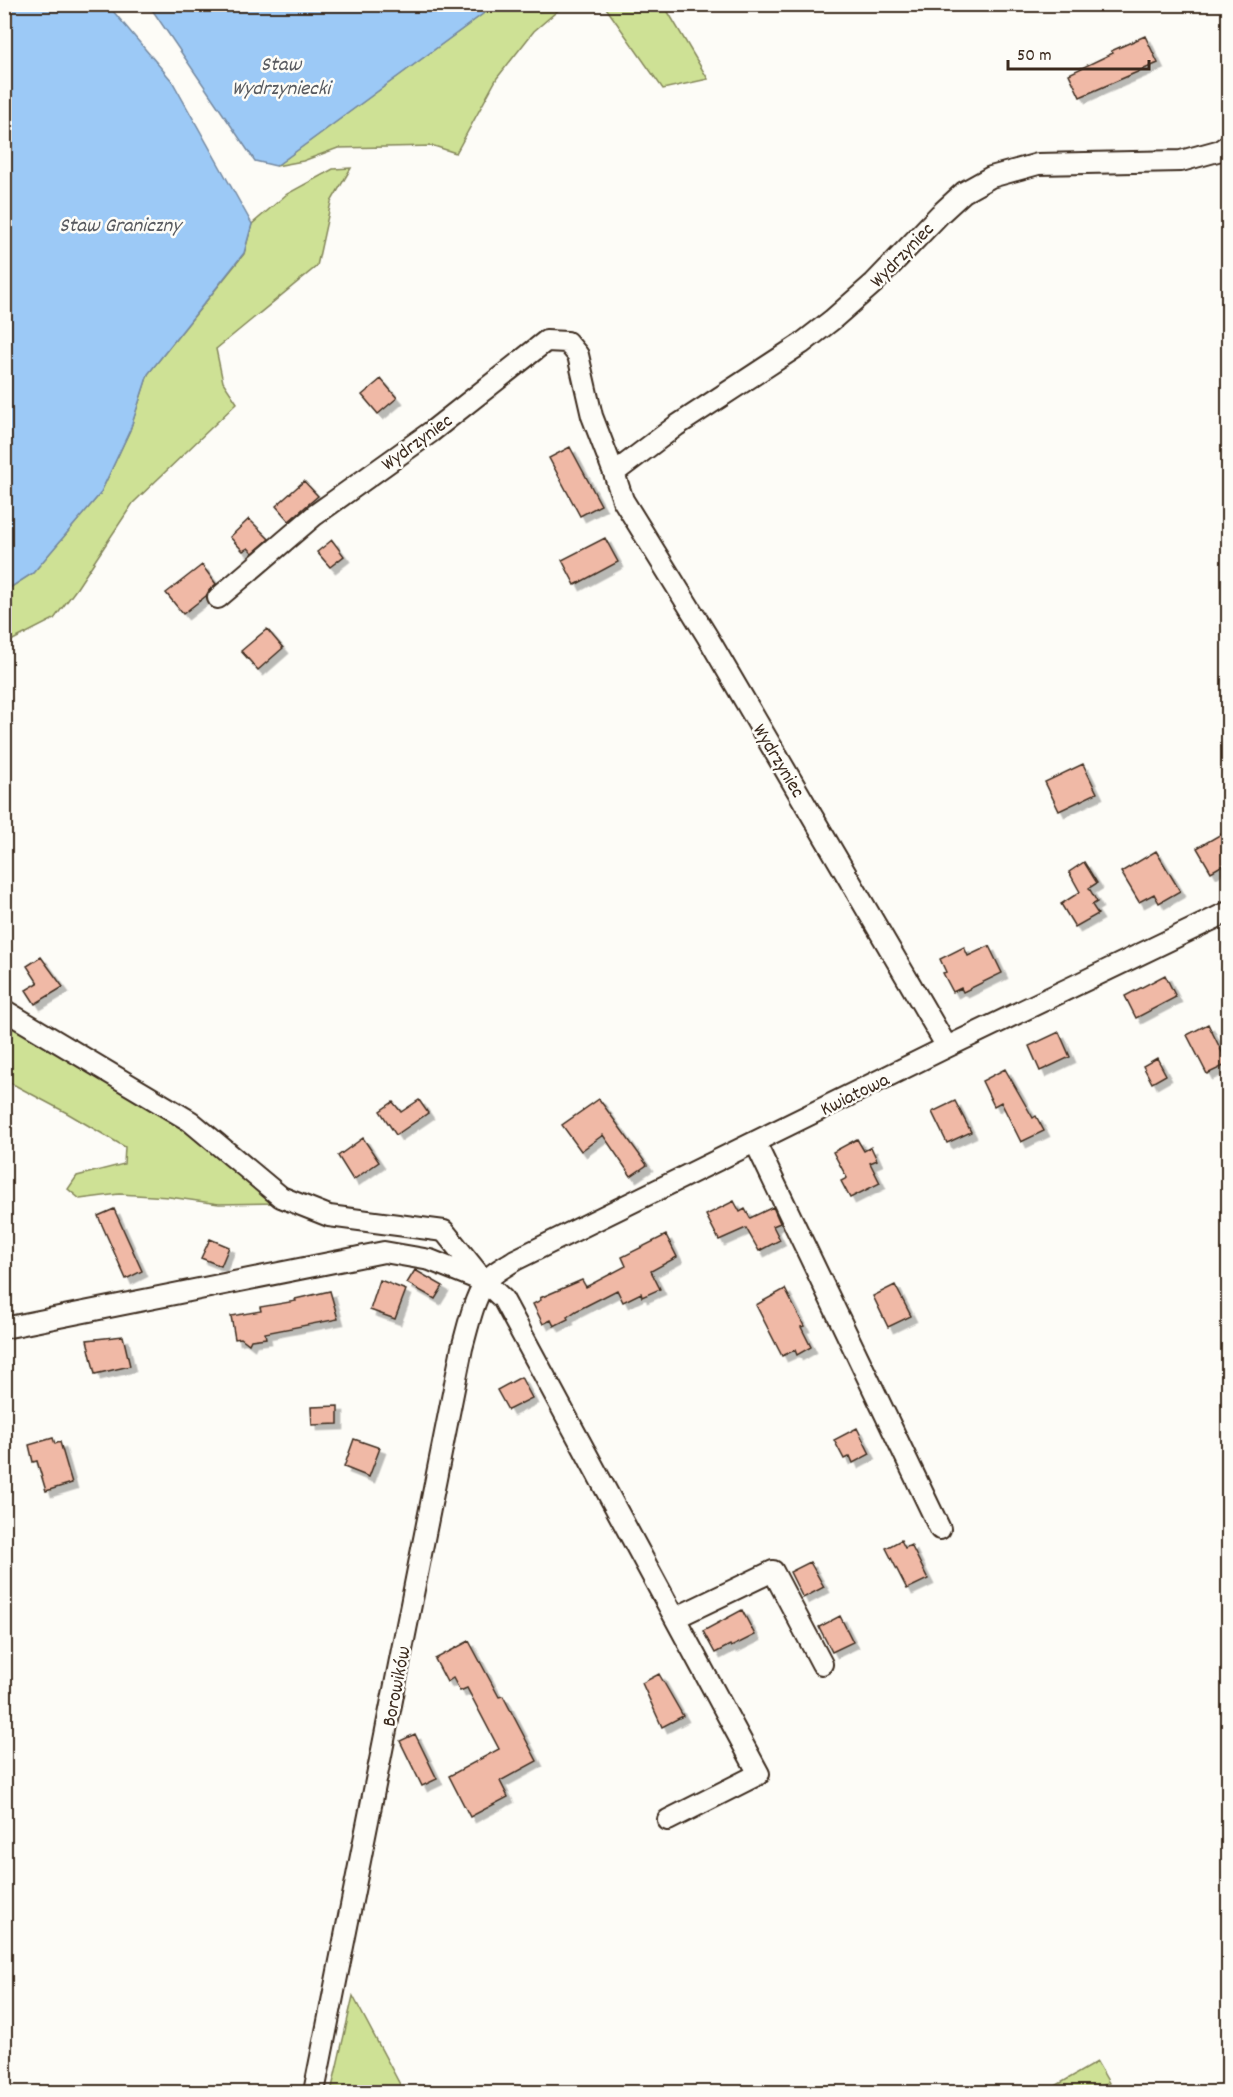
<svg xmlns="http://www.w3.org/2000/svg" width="1233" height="2097" viewBox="0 0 1233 2097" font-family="Dekko,sans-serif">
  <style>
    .green { fill: #cee195; stroke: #84865a; stroke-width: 1.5 }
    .water { fill: #9cc9f6; stroke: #7589a0; stroke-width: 1.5 }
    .building { fill: #f0b9a6; stroke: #3b2a1e; stroke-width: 1.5; filter: url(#shadow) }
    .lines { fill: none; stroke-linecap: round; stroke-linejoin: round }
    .minor-casing { stroke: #3b2a1e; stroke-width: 24 }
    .minor { stroke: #fdfcf7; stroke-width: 20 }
    .labels { text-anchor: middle; stroke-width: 5; stroke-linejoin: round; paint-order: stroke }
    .street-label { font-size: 20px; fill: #3b2a1e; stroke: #fdfcf7 }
    .water-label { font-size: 21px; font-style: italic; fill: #585a5f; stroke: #fdfcf7 }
  </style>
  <defs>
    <filter id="shadow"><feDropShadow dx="5.5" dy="5.5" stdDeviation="0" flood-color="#0004"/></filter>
  </defs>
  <rect width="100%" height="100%" fill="#fdfcf7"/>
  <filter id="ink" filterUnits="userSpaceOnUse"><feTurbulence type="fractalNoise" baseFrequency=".0167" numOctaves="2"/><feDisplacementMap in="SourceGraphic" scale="12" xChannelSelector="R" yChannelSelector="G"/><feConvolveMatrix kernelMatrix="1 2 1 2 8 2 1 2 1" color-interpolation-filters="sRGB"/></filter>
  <g filter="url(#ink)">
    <path class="green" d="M495,5H575L561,8L534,31L497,78L456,153L434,146L338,148L303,161L276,166Z
      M604,5H664L708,79L663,89Z
      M351,168L331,202L317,266L216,349L223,382L237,403L133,503L77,588L54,619L5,644V591L33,573L100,494L130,430L148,374L244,254L252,224L287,194L333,169Z
      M4,1019L187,1125L279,1203L219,1204L169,1197L119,1194L80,1199L68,1189L77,1176L124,1164L125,1147L67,1113L5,1080Z
      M353,1996L404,2092H331Z
      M1097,2062L1109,2083L1092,2092H1045Z"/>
    <path class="water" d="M5,4L103,5L113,11L172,81L252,224L244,253L148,374L130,430L100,494L33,573L5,591Z
      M145,5H495L276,166L255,161L153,11Z"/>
    <path class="building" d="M1145,36L1158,63L1080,97L1069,74L1113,53L1111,51Z
      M381,379L397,398L378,414L362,395Z
      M570,447L601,505L580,516L549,458Z
      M304,481L318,496L289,521L276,506Z
      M249,519L269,539L253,553L248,548L243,551L230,537Z
      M605,538L618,562L575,585L562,560Z
      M332,540L344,556L330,567L317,552Z
      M202,565L216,584L210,589L206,596L183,614L166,593Z
      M267,629L283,648L258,670L241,651Z
      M1083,764L1097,793L1059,811L1045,782Z
      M1228,830V862L1211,872L1197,848Z
      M1156,851L1180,891L1159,903L1154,894L1139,902L1121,872Z
      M1084,862L1097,883L1089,888L1097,902L1092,905L1098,914L1075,927L1061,904L1080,892L1069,872Z
      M989,946L1002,973L963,992L961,988L953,992L943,973L946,972L940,959L964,947L968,956Z
      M41,957L63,987L35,1004L26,990L38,983L27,966Z
      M1165,975L1176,997L1136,1018L1125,996Z
      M1208,1024L1228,1064L1207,1074L1187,1035Z
      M1059,1032L1070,1057L1040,1071L1029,1046Z
      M1157,1058L1166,1075L1152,1083L1143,1066Z
      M1005,1069L1033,1118L1036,1116L1044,1131L1021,1142L1001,1102L994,1106L982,1081Z
      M599,1099L647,1165L631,1176L603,1135L581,1151L562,1125Z
      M419,1100L428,1113L396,1135L380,1111L393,1102L401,1112Z
      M955,1101L971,1132L947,1143L932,1112Z
      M363,1138L379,1162L353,1180L338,1156Z
      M857,1139L864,1151L871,1147L877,1160L870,1163L880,1183L850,1198L841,1181L847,1178L833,1152Z
      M734,1201L740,1212L745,1209L750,1218L773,1207L780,1223L773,1226L780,1240L759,1251L746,1228L719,1240L706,1215Z
      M114,1209L142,1271L126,1279L98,1216Z
      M666,1235L677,1257L651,1271L660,1289L642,1297L641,1293L623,1302L617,1290L576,1311L567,1317L568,1319L554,1326L551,1320L543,1324L533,1304L541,1300L540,1298L582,1280L586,1287L626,1266L622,1257Z
      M210,1239L229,1247L221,1266L201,1258Z
      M415,1270L443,1286L435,1299L407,1283Z
      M380,1280L406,1290L395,1319L370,1310Z
      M895,1285L911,1316L888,1327L873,1296Z
      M785,1289L804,1326L801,1327L811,1347L797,1355L795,1350L782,1356L756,1305Z
      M330,1291L338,1319L265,1333L266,1338L251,1340L249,1344L241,1338L235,1339L231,1316L261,1311L260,1307L296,1301L295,1299Z
      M123,1336L130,1366L95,1374L87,1340Z
      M521,1377L532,1398L508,1410L497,1390Z
      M338,1406V1424L312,1425L311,1407Z
      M857,1428L870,1454L853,1463L850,1456L844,1459L834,1440Z
      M53,1438L55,1444L60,1442L72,1483L46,1491L37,1461L33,1462L29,1445Z
      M354,1439L380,1448L369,1477L344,1467Z
      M901,1540L905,1548L911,1545L928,1579L907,1589L886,1548Z
      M810,1562L824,1587L803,1598L790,1572Z
      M742,1610L755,1635L731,1647L730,1645L715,1653L703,1631Z
      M840,1616L853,1642L832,1652L819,1627Z
      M469,1641L499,1697L503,1696L537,1761L500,1781L508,1797L470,1817L449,1776L499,1749L467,1688L460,1691L453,1678L447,1682L435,1659Z
      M659,1674L683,1716L662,1727L642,1683Z
      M415,1734L437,1779L422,1786L400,1741Z"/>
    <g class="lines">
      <defs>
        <path id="minor" d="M218,598L315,515L431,432L546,341L567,342L578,355L592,416L614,473
          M4,1010L190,1121L281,1197L329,1216L444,1231L485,1282L430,1260L384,1252L4,1328
          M947,1047L707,636L623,500L614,473L676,426L801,344L832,320L874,283L940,214L964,192L991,177L1038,164L1181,161L1221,150L1228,145
          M755,1142L940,1529
          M485,1282L503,1299L759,1774L668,1820
          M675,1618L773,1571L822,1664
          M314,2092L462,1348C468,1327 473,1302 484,1284C491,1273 505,1267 515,1260L947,1047L1228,912"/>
      </defs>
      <use href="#minor" class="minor-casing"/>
      <use href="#minor" class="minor"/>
    </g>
  </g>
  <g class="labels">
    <g class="street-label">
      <text transform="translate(901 254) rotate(-46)" y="7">Wydrzyniec</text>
      <text transform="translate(416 441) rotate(-36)" y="7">Wydrzyniec</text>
      <text transform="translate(780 760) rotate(59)" y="7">Wydrzyniec</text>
      <text transform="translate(854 1093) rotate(-26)" y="7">Kwiatowa</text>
      <text transform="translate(395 1686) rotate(-79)" y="7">Borowików</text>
    </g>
    <g class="water-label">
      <text x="281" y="70">Staw<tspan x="281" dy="24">Wydrzyniecki</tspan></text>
      <text x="120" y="231">Staw Graniczny</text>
    </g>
  </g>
  <rect width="1233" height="2097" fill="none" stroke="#fdfcf7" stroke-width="24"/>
  <rect x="12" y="12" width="1209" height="2073" fill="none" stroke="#3b2a1e" stroke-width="2" filter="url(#ink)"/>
  <path d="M1008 60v9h141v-9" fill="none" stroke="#3b2a1e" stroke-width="3"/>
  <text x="1017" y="60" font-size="18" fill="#3b2a1e" stroke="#fdfcf7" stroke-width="4.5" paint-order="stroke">50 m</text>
</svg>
